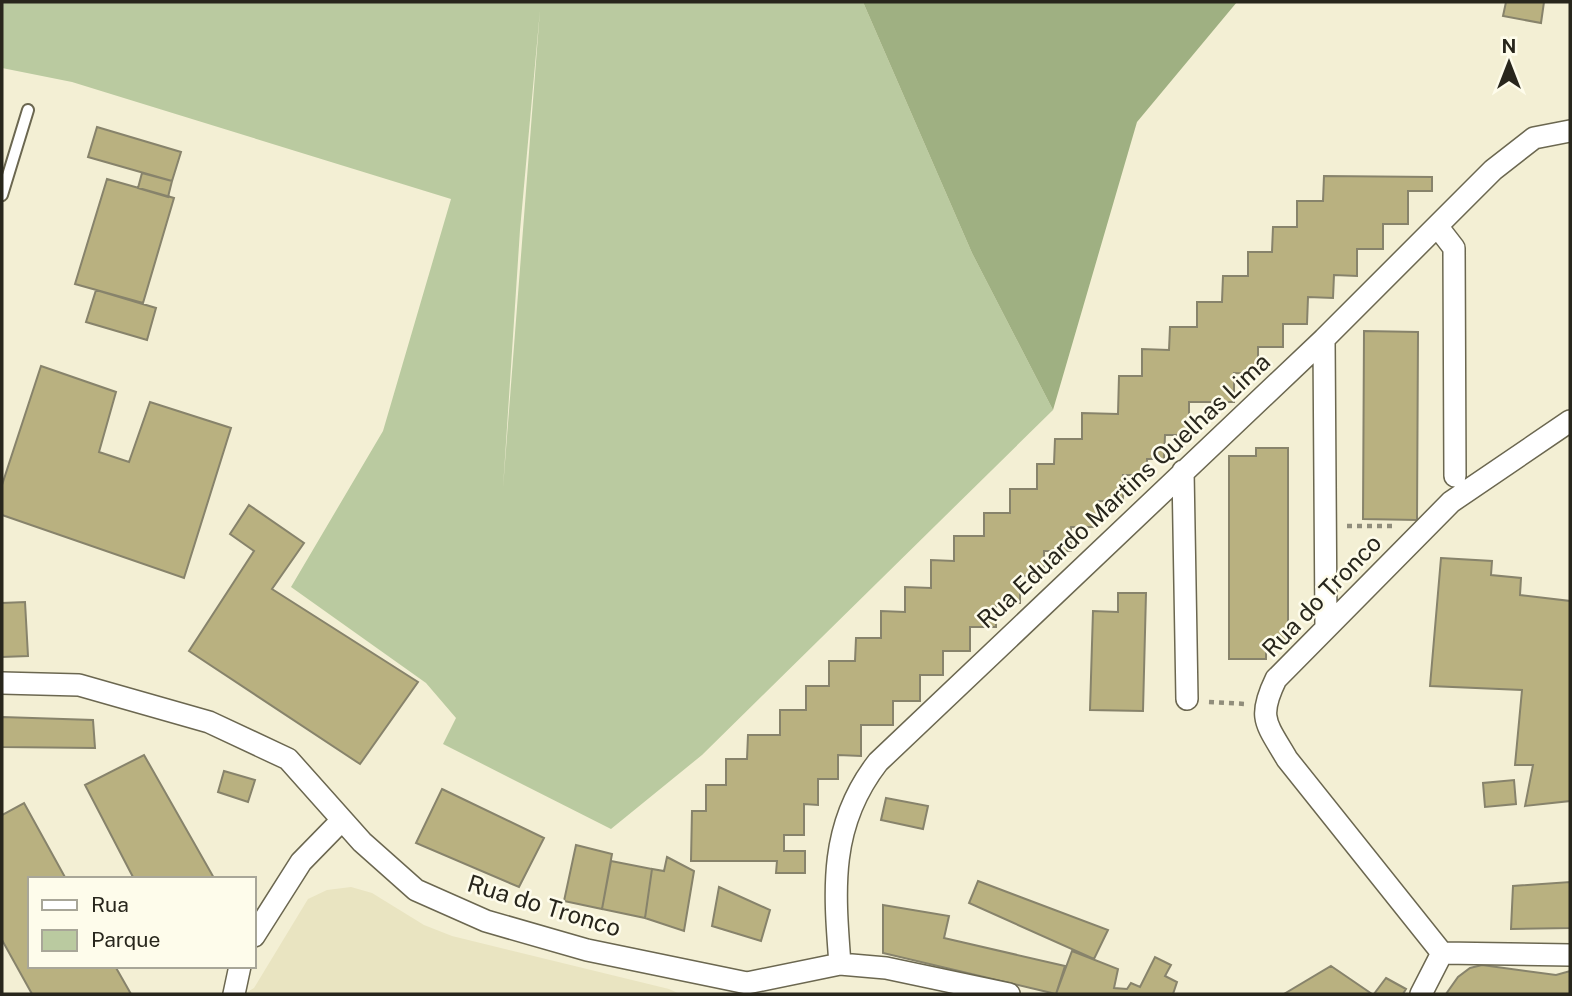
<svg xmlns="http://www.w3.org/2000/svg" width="1572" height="996" viewBox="0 0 1572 996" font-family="'Public Sans',sans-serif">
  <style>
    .built { fill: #e9e4c1 }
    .green { fill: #bacaa0; fill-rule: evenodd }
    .forest { fill: #9fb082 }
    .building { fill: #b9b180; stroke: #87836b; stroke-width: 2 }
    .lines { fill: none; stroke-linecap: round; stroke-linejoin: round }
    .service-casing { stroke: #6b6750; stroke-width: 14 }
    .minor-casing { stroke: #6b6750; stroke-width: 24 }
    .path { stroke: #908d7b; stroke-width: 4.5; stroke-dasharray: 5 5; stroke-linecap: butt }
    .service { stroke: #fff; stroke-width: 10 }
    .minor { stroke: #fff; stroke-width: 21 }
    .labels { text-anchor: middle; stroke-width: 5; stroke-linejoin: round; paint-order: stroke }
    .street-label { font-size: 24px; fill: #28261c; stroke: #fefceb }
  </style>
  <rect width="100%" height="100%" fill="#f3efd4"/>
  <path class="built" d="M351,887L372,893L424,925L452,936L669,989L680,994H244L254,988L308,899L327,890Z"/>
  <path class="green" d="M2,2H863L972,253L1053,410L702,755L611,829L443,744L456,718L426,683L291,587L383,431L451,199L72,82L2,68ZM540,10L503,488L520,230Z"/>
  <path class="forest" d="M863,2H1237L1137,122L1053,410L972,253Z"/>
  <path class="building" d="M1506,2H1544L1541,23L1503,16Z
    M97,127L181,152L172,181L88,157Z
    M142,173L172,181L168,197L138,188Z
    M1324,176L1432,177V191H1408V224H1383V249H1357V276L1334,275L1333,298L1308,297L1307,324H1283V347H1258V374L1234,373V402H1189V435H1165L1164,459H1147V475H1123V501H1098V527H1071V551H1044V576H1020V603H996V627H970V651H943V675H920V701H893V725H861V756L838,755V779H818V805L804,804V835H784V851H805V873H776L777,861H691L692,811H706V785H726V759H747L748,735H780V710H806V686H829V661H855L856,638H881V611L905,612V587L931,588V560L954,561V536H984V513H1010V489H1037V464H1054L1055,439H1082V413L1118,414L1119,376H1142V349L1169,350L1170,327H1197V302H1222L1223,276H1248V252H1272L1273,227H1297V201H1323Z
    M107,179L174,198L143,303L75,284Z
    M96,290L156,308L147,340L86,322Z
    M1364,331L1418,332L1417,520L1363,519Z
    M41,366L116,392L99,452L129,462L150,402L231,428L184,578L2,515V485Z
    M1256,448H1288V641H1266V659H1229V456H1256Z
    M249,505L304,543L272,589L418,682L360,764L189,651L254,551L230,534Z
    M1441,558L1492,561L1491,575L1521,578L1520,595L1570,601V801L1525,806L1533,765H1515L1522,690L1430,686Z
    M1118,593H1146L1143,711L1090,710L1093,611L1118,612Z
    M25,602L28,656L2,657V603Z
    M2,717L93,720L95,748L2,747Z
    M144,755L214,878L213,879H134L85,785Z
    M224,771L255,780L248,802L218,792Z
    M1514,780L1516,804L1485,807L1483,783Z
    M442,789L544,838L519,887L416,843Z
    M886,798L928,806L923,829L881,820Z
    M24,803L66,879H30V966H115L131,994H32L2,940V815Z
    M576,845L612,854L602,909L564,901Z
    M667,857L694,871L684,931L645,918L652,869L664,871Z
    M611,861L652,869L645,918L602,909Z
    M978,881L1108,930L1094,959L969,903Z
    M1570,882V928L1511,929L1513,886Z
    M719,887L770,910L761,941L712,926Z
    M883,905L949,916L944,938L1065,966L1056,994L883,953Z
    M1072,951L1118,969L1114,988L1127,989L1131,983L1140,987L1155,957L1171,965L1165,976L1177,982L1173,994H1056Z
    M1482,965L1556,975L1570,971V994H1446L1458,977L1470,968Z
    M1331,966L1372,994H1284Z
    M1386,978L1406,989L1403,994H1374Z"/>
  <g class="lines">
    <defs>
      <path id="service" d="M2,195L28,110"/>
      <path id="minor" d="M1437,226L1454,248L1455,476
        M1324,339L1326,626
        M1570,421L1451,502L1276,679C1257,718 1266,723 1287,759L1442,953L1570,955
        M1183,471L1187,699
        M2,683L79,685L209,722L288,759L362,842L416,890L486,921L587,950L747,983L840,964L886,968L1009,994
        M254,936L301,862L342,820
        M840,964C834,888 829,825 878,762L1324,339L1493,170L1534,138L1570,131
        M234,994L240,966
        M1421,994L1442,953"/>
    </defs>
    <use href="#service" class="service-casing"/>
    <use href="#minor" class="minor-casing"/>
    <path class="path" d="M1347,526H1394
      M1209,702L1246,704"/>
    <use href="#service" class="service"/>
    <use href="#minor" class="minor"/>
  </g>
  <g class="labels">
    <g class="street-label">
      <text transform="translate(1124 491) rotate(-43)" y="8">Rua Eduardo Martins Quelhas Lima</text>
      <text transform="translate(1322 596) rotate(-46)" y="8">Rua do Tronco</text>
      <text transform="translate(544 906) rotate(17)" y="8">Rua do Tronco</text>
    </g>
  </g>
  <rect width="1572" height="996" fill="none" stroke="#28261c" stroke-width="7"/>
  <rect x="28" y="877" width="228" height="91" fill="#fefceb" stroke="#a8a698" stroke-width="2"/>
  <rect x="42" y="900" width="35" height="10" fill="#ffffff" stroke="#a8a698" stroke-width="2"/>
  <text x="91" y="912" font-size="21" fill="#28261c">Rua</text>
  <rect x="42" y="930" width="35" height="21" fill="#bacaa0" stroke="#a8a698" stroke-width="2"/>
  <text x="91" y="947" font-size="21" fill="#28261c">Parque</text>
  <g transform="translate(1509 63)" stroke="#fefceb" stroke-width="5" paint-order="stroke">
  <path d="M0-5L12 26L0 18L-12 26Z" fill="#28261c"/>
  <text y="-10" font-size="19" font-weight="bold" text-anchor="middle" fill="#28261c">N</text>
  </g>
</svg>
